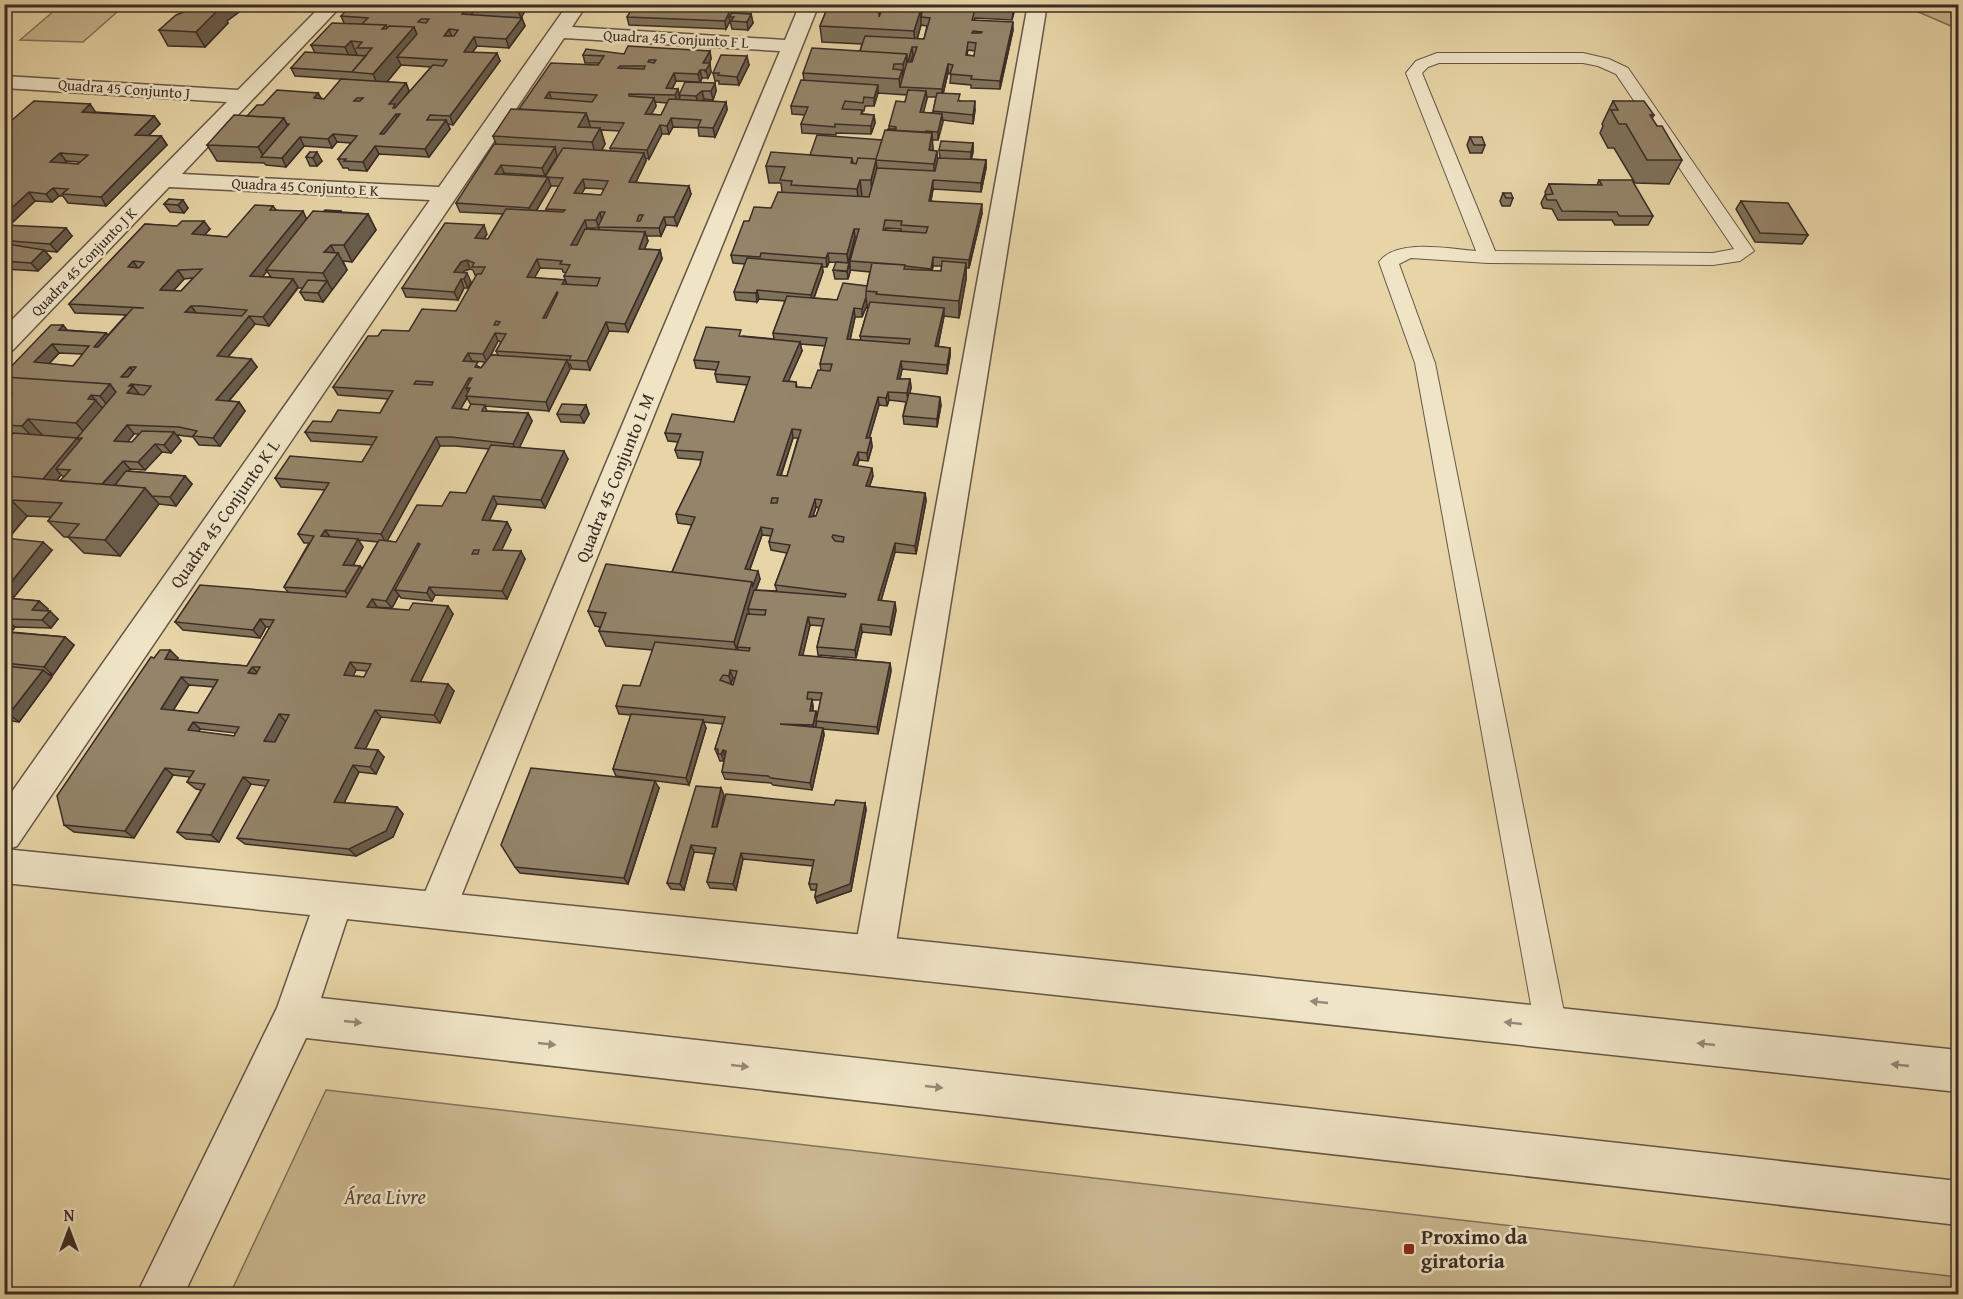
<svg xmlns="http://www.w3.org/2000/svg" width="1963" height="1299" viewBox="0 0 1963 1299" font-family="'Gentium Book Plus',serif">
  <style>
    .green { fill: #cab891; stroke: #82725c; stroke-width: 1.5 }
    .lines { fill: none; stroke-linecap: round; stroke-linejoin: round }
    .service-casing { stroke: #665646; stroke-width: 2 }
    .minor-casing { stroke: #665646; stroke-width: 3 }
    .tertiary-casing { stroke: #665646; stroke-width: 3 }
    .service { fill: #efe4c6; fill-rule: evenodd }
    .minor { fill: #efe4c6; fill-rule: evenodd }
    .tertiary { fill: #efe4c6; fill-rule: evenodd }
    .wall { fill: #7f725a; stroke: #3b2c26; stroke-width: 1.5; fill-rule: evenodd }
    .shaded-wall { fill: #685c4a; stroke: #3b2c26; stroke-width: 1.5 }
    .building { fill: #948469; stroke: #3b2c26; stroke-width: 1.5; fill-rule: evenodd }
    .oneway { fill: #958876 }
    .poi-dot { fill: #8f2418; stroke: #efe4c6; stroke-width: 2 }
    .labels { text-anchor: middle; stroke-width: 5; stroke-linejoin: round; paint-order: stroke }
    .far-street-label { font-size: 15px; fill: #3b2c26; stroke: #efe4c6 }
    .street-label { font-size: 18px; fill: #3b2c26; stroke: #efe4c6 }
    .near-park-label { font-size: 21px; font-style: italic; fill: #58483b; stroke: #efe4c6 }
    .near-poi-label { font-size: 21px; font-weight: bold; fill: #3b2c26; stroke: #efe4c6; text-anchor: start }
  </style>
  <rect width="100%" height="100%" fill="#e7d5a7"/>
  <filter id="stains"><feTurbulence type="fractalNoise" baseFrequency=".00333" numOctaves="4"/><feColorMatrix values="0 0 0 0 .2 0 0 0 0 .09 0 0 0 0 .02 0 0 0 .5 -.17"/></filter>
  <radialGradient id="worn" r=".72"><stop offset=".6" stop-color="#630" stop-opacity="0"/><stop offset="1" stop-color="#630" stop-opacity=".3"/></radialGradient>
  <path class="green" d="M61,5V4L125,5L83,42L20,40Z
    M1902,5H1958V29Z
    M326,1090L1958,1277V1294H230Z"/>
  <g class="lines">
    <defs>
      <path id="service" d="M1437,53H1583L1609,59L1628,68L1754,251L1740,261L1713,265L1488,263L1411,258L1399,264L1435,363L1567,1027L1562,1038L1551,1043L1540,1038L1535,1027L1415,363L1379,262C1396,238 1450,249 1476,251L1406,73L1416,61ZM1439,63H1583L1598,66L1616,74L1734,249L1713,253L1495,251L1422,73L1428,67Z"/>
      <path id="minor" d="M323,4H343L182,174L439,187L568,4H587L572,27L785,40L800,4H819L456,909L451,922L437,927L423,922L418,909L780,51L564,38L17,846L4,851V803L430,200L169,187L13,350L4,352V328L227,102L4,88V76L238,90Z
        M1028,4H1047L894,955L888,969L874,974L860,969L854,955Z"/>
      <path id="tertiary" d="M4,849L874,936L1958,1050V1092L347,919L321,998L1958,1181V1225L306,1038L184,1294H137L277,1008L310,915L4,883Z"/>
    </defs>
    <use href="#service" class="service-casing"/>
    <use href="#minor" class="minor-casing"/>
    <use href="#tertiary" class="tertiary-casing"/>
    <use href="#service" class="service"/>
    <use href="#minor" class="minor"/>
    <use href="#tertiary" class="tertiary"/>
  </g>
  <path class="wall" d="M190,4H247V6L227,21L228,23L205,47L168,46L159,30L184,12L190,6Z
    M393,4H529L521,17L525,26L509,48L477,46L472,52L500,61L453,125L448,124L450,129L429,157L379,154L367,171L349,170L348,168H343L338,159L351,143L337,142L332,148L304,146L286,167L266,165L264,163L217,161L207,145L263,105L318,93L321,98L324,99L355,80L295,76L291,68L315,53L311,45L344,23L341,16L387,9L386,10H389ZM401,65L431,67L399,104L409,91L406,83L387,82Z
    M632,4H687V5L737,8L734,13L751,14L753,23L748,30L732,29L730,21L726,29L629,25L627,17L635,5Z
    M829,4H882L880,15L894,8V4H1015L1012,20L975,18L974,20L1013,30L1000,89L971,88V85L950,83L951,73H948L943,94L960,101L975,110L973,124L943,120L938,140H932L933,150L937,162L940,158L939,150L973,143V152L971,159L986,160V168L981,192L933,189L931,201L982,213L969,268H966V279L959,318L944,316L938,347L950,348V356L947,374L902,369L900,379H910L911,388L909,394L941,405L937,427L904,424L903,416L906,402L889,400L887,406L879,405L869,438H871L872,447L868,461L859,460L857,466L873,476L869,487L925,493L926,501L916,554L895,552L881,600L896,610L891,635L862,632L856,658L818,655L817,647L822,626L810,625L802,656L890,663L891,671L878,734L823,729L824,735L812,790L773,785L771,783L725,779L722,772L724,761H720L715,749L723,724L703,722L706,728L689,785L616,776L613,769L631,715L619,714L616,706L640,686L653,650L606,646L599,631L600,627L595,626L588,611L672,572L692,525L678,523L676,514L700,465L701,460L678,458L675,450L678,442L668,441L665,433L734,422L747,385L717,382L715,374L716,370L696,368L694,360L743,336L774,339L773,333L785,301L759,299L757,302L736,300L734,292L745,264L733,263L731,255L749,221L771,208L782,192L781,183H769L766,166L810,155L882,140L889,129V126L905,102L907,95L878,93L874,106H865L864,111H862L863,114L874,115L875,123L871,134L836,133V135L802,133L801,124L805,115L792,114L791,106L804,80L803,73L860,51L862,44L822,42L820,26ZM921,25L927,26L924,39H917ZM968,50L975,51L974,56L967,55ZM913,55H915L912,62H910ZM927,97H936L933,113H923ZM886,228L901,229V231L885,230ZM855,237H857L850,261V270L870,272L867,286L837,300L814,298L823,272L822,267H827L829,262L848,263ZM933,266H942L941,271H932ZM867,305V308H868L860,336L861,340H850L855,317H862ZM800,344L825,346L820,364L821,370L811,388L797,387L796,382L788,381L802,351ZM793,438H798L787,476H781ZM816,507L819,508L816,516H813ZM762,535L771,536L769,542L771,550L787,553L775,585L777,591L756,590L760,579L750,569ZM733,678H735L733,685L727,683L731,684ZM812,700H821L817,718L813,711V707Z
    M710,51L711,59L709,63L711,72L708,78H702L700,83H715L716,91L713,100L704,99L702,101L726,102L727,110L715,137L699,136L698,128L673,127L669,134H662L649,159L645,158L646,161L636,182L691,194L677,226L666,225L661,236H646L648,241L644,249L660,250L662,259L628,332L609,331L590,370L572,369L570,364H568L570,369L549,411L485,406L487,411L528,413L532,421L519,447L568,459L545,508L497,504L489,520L507,522L511,530L501,550L525,559L507,599L435,595L432,601L401,598L399,595L392,608L377,607V608L453,614L420,682L454,691L440,723L381,717L365,749L384,757L376,774L359,772L344,803L397,807L403,814L393,837L356,856L245,844L237,838L266,786L251,784L219,842L186,839L177,832L201,790L196,789L187,782L190,777L173,775L134,838L74,832L64,825L154,658H178L177,660L247,666L270,627H266L260,638L183,630L175,622L288,592L284,587L309,543H304L298,534L325,490L281,487L275,478L362,462L373,445L311,441L305,432L331,422L380,413L388,399L338,395L333,387L378,336L409,331L456,311L477,275H475L473,270L470,269L464,271L463,273L471,282L468,288H464L458,300L406,297L402,288L487,234L484,239H488L503,214L460,212L456,203L496,144L493,136L519,109L598,65L599,63H585L583,55ZM676,81L697,82L679,95L678,89H672ZM655,102L667,103L661,115L651,114L656,106ZM601,130L620,131L610,148L611,151L602,150L605,144ZM557,156L545,177L504,175V173L545,176ZM551,186H559L546,209L547,211H536ZM585,188L604,189L601,195L581,194ZM587,228H599V230L587,229ZM540,268L562,269L563,272L566,273L564,276L567,285L565,280L534,278ZM498,341L501,342L496,351L498,355H491ZM472,361L485,362L481,368L471,362ZM467,398L471,405L468,410L460,409ZM440,446H455L489,449L466,493L442,506L396,542L387,541ZM358,540L378,542L362,569L360,566L353,565L363,547ZM356,670L367,671L364,677L353,676ZM189,685L214,687L198,713L173,710ZM200,729L236,733L234,736L199,732Z
    M749,65L739,85L719,84V81H715L713,73Z
    M1613,101L1654,115L1652,119L1657,126L1682,160L1669,184L1635,183L1614,148H1608L1600,133L1603,126L1602,124Z
    M95,112L154,116L160,124L148,136H161L167,145L106,206L68,203L63,196H59L52,202L35,201L10,225L72,236L57,252L45,251L51,258L38,271L4,269V127ZM66,161L80,162L78,164L64,163Z
    M1470,137L1485,145L1482,153H1470L1467,145Z
    M310,152L322,161L317,166H310L306,157Z
    M1599,180L1653,216L1648,225H1615L1612,220H1558L1552,209L1543,208L1541,203L1545,195H1546L1545,192L1549,184L1597,185Z
    M1503,193L1513,198L1510,206H1502L1500,201Z
    M169,199L188,208L184,213L170,212L164,204Z
    M1741,201L1808,235L1802,244L1755,242L1736,209Z
    M273,206L276,210L307,219L341,211L342,212L368,214L376,230L352,262L343,261L347,270L323,302L305,300L300,292L303,288H298L269,326L255,324L228,357L251,359L257,367L229,401L239,402L245,411L220,446L199,445L193,437L177,435L181,441L171,453L162,452L145,470L130,469L128,471L185,476L192,484L176,506L159,504L120,556L84,553L68,537H64L48,521L51,517L27,516L8,539L52,550L14,597H4V374L63,325L67,330L106,333L108,335L126,315L75,313L69,304L145,224L210,229L204,235L227,237ZM267,271L271,277H262ZM193,278L181,291H173L184,279ZM59,353L83,354L73,366L49,364ZM134,434H139L132,442H127ZM61,475L64,477L60,481L57,480Z
    M833,270L850,272L848,279H835Z
    M586,405L589,414L584,423L561,422L557,414Z
    M4,598L39,601L48,609L46,611L58,619L51,628L15,627L11,632L65,637L74,645L53,675L49,674L52,677L19,722L4,720Z
    M659,788L628,884L520,873L515,867Z
    M724,795L717,827L834,805L865,803L866,810L851,891L817,903L815,897L816,890H811L809,884L813,866L743,859L736,890L710,888L707,882L714,854L694,852L684,890L671,889L667,883Z"/>
  <path class="shaded-wall" d="M220,4H247V6L227,21L228,23L205,47L196,32Z
    M380,4H385L387,9L379,17L376,9Z
    M470,4H472L474,11L465,22L462,14Z
    M522,4H529L521,18L518,10Z
    M733,4H736L737,8L732,17H729L730,21L726,29L725,21Z
    M1014,4L1015,9L1012,20Z
    M921,9V25L915,47L914,31Z
    M751,14L753,23L748,30L747,22Z
    M522,18L525,26L509,48L506,39Z
    M1013,22V30L1000,89V81Z
    M414,27L420,42L397,57L401,65L380,90L373,74Z
    M449,29L452,37L444,36Z
    M474,37L477,46L467,60L464,52Z
    M351,41L358,57L352,63L345,47Z
    M912,47L913,55L908,70V62Z
    M710,51L711,59L705,71L703,63Z
    M497,53L500,61L453,125L450,116Z
    M907,54V70L904,80L903,64Z
    M747,56L749,65L739,85L737,77Z
    M710,63L711,72L708,78L706,70Z
    M948,64V73L942,98V89Z
    M700,70L702,78L700,83L698,74Z
    M902,70L903,86L900,87L899,79Z
    M674,73L676,81L669,95L666,88Z
    M406,83L409,91L397,107L396,114L399,122L384,142L380,134L389,104Z
    M715,83L716,91L713,100L711,91Z
    M878,85V93L874,106V98Z
    M678,89L680,97L677,103L675,95Z
    M702,91L704,99L698,104L696,96Z
    M926,91L927,99L921,121L920,112Z
    M549,92L552,100L545,98Z
    M318,93L322,101L314,98Z
    M654,98L656,106L647,122L645,114Z
    M975,101V110L973,124V115Z
    M726,102L727,110L715,137L713,128Z
    M90,104L96,113L82,112Z
    M586,113L591,129L578,127Z
    M942,114L943,122L938,140V132Z
    M874,115L875,123L871,134V126Z
    M154,116L160,124L141,143L135,135Z
    M284,118L292,134L264,157L258,147Z
    M671,118L673,127L669,134L667,126Z
    M446,120L450,129L429,157L425,149Z
    M660,125L662,134L649,159L647,150Z
    M600,128L605,144L597,158L592,142Z
    M932,133L933,149L930,163L929,150Z
    M333,134L337,142L332,148L328,139Z
    M161,136L167,145L106,206L101,197Z
    M300,137L304,146L286,167L282,158Z
    M973,143V152L971,161V152Z
    M375,146L379,154L367,171L363,162Z
    M555,147L557,156L545,176L542,168Z
    M937,151L938,167L934,180V164Z
    M317,152L322,161L317,166L313,158Z
    M60,153L66,161L56,170L50,162Z
    M644,153L646,161L632,190L629,182Z
    M876,160L878,177L872,197L871,180Z
    M986,160V168L981,192V183Z
    M501,165L504,173L498,183L495,174Z
    M548,177L551,186L533,216L529,208Z
    M583,179L585,188L577,202L574,193Z
    M860,180L862,196L859,205L857,189Z
    M933,180V189L929,210V201Z
    M689,186L691,194L677,226L674,217Z
    M53,188L59,196L52,202L46,194Z
    M29,192L35,201L4,230V215Z
    M183,200L188,208L184,213L178,205Z
    M982,204V213L969,268V260Z
    M303,211L307,220L266,270L267,271L256,285L250,276Z
    M600,212L602,221L599,228L596,220Z
    M368,214L376,230L352,262L344,245Z
    M664,217L666,225L661,236L659,228Z
    M585,220L587,228L574,253L571,245Z
    M204,221L210,229L197,243L192,234Z
    M484,225L487,234L478,246L475,238Z
    M66,228L72,236L57,252L50,244Z
    M854,229L855,237L848,263L847,254Z
    M645,232L648,241L641,257L639,249Z
    M331,245L336,255L338,253L347,270L332,290L323,273L324,252Z
    M44,250L51,258L38,271L31,263Z
    M660,250L662,259L628,332L625,324Z
    M828,253L829,262L827,267L826,258Z
    M933,257V266L931,277V269Z
    M537,259L540,268L530,286L527,277Z
    M467,260L470,269L464,271L458,281L454,272L461,262Z
    M133,261L139,270L128,267Z
    M849,263L850,272L848,279L847,271Z
    M966,263V279L959,318V301Z
    M822,264L823,272L812,303L811,295Z
    M178,270L184,279L166,299L160,290Z
    M467,273L471,282L468,288L464,279Z
    M293,279L298,287L269,326L263,317Z
    M461,279L464,288L458,300L454,292Z
    M327,281L332,290L323,302L318,293Z
    M757,290L759,299L757,302L756,293Z
    M557,292L561,301L546,326L543,318Z
    M866,297L867,305L862,317V309Z
    M191,306L197,314L185,312Z
    M854,308L855,317L848,348L847,339Z
    M944,308V316L936,355L935,346Z
    M249,316L255,324L222,364L217,356Z
    M606,322L609,331L590,370L587,361Z
    M63,325L70,334L59,330Z
    M106,333L113,342L101,355L94,347Z
    M495,333L498,341L487,362L483,354Z
    M800,342L802,351L785,389L783,381Z
    M52,344L59,353L42,371L34,362Z
    M950,348V356L947,374V365Z
    M468,353L472,361L467,370L463,361Z
    M251,359L257,367L222,409L216,400Z
    M567,360L570,369L549,411L546,402Z
    M901,361L902,369L898,387L897,379Z
    M130,367L136,375L128,385L121,377Z
    M469,378L473,386L470,388H466L469,394L466,396L467,398L456,417L452,408Z
    M910,379L911,388L908,402L907,393Z
    M110,384L123,401L113,412L100,396Z
    M131,384L133,386L140,395L127,393L129,386Z
    M888,392L889,400L887,406L886,398Z
    M91,395L110,417L91,440L76,423L88,399Z
    M878,397L879,405L867,446L866,438Z
    M940,397L941,405L937,427V419Z
    M239,402L245,411L220,446L213,438Z
    M586,405L589,414L584,423L580,415Z
    M528,413L532,421L517,453L513,444Z
    M28,419L43,436L37,442L22,426Z
    M127,425L134,434L122,449L114,441Z
    M792,429L793,438L778,483L777,475Z
    M8,432L16,441L4,453V436Z
    M174,432L181,441L171,453L164,445Z
    M436,437L440,446L386,543L381,534Z
    M77,438L85,446L56,469L61,475L45,494L37,486Z
    M871,438L872,447L868,461L867,453Z
    M155,444L162,452L145,470L138,462Z
    M564,451L568,459L545,508L541,500Z
    M858,452L859,460L854,474L853,465Z
    M123,461L130,469L107,496L99,488Z
    M872,468L873,476L867,494L866,486Z
    M185,476L192,484L176,506L170,497Z
    M145,488L159,504L120,556L105,540Z
    M925,493L926,501L916,554L915,546Z
    M493,496L497,504L486,528L482,520Z
    M815,499L816,507L810,525L809,517Z
    M11,500L27,516L4,543V507Z
    M507,522L511,530L498,558L493,550Z
    M761,527L762,535L747,577L745,569Z
    M325,530L331,538L321,536Z
    M358,539L363,547L349,573L343,565Z
    M43,542L52,550L14,597L5,590Z
    M418,543L423,552L395,590L399,595L392,608L386,601Z
    M895,543V552L879,608L878,600Z
    M521,551L525,559L507,599L502,591Z
    M360,566L365,574L351,599L345,591Z
    M758,571L760,579L748,609L750,616L737,647L740,654L739,657L734,642L752,582Z
    M429,587L435,595L432,601L427,593Z
    M372,599L377,607L372,615L367,607Z
    M39,601L48,609L41,618L32,610Z
    M895,602L896,610L891,635L890,627Z
    M448,606L453,614L417,689L411,681Z
    M50,611L58,619L51,628L42,620Z
    M808,617L810,625L801,663L799,655Z
    M6,619L15,627L6,639L4,638V621Z
    M260,619L266,627L260,638L253,630Z
    M861,624L862,632L856,658L855,650Z
    M65,637L74,645L53,675L44,667Z
    M170,650L178,658L173,667L165,659Z
    M350,662L356,670L350,682L344,675Z
    M890,663L891,671L878,734L877,727Z
    M252,667L259,674L248,673Z
    M43,670L52,677L19,722L9,714Z
    M730,670L733,678L731,684L729,676Z
    M181,677L189,685L169,717L161,709Z
    M448,684L454,691L440,723L434,715Z
    M812,699L813,707L811,718L810,711Z
    M375,710L381,717L362,756L355,748Z
    M816,711L817,719L815,732L813,725Z
    M279,714L286,722L271,748L264,741Z
    M703,720L706,728L689,785L686,778Z
    M193,722L200,729L195,738L188,730Z
    M823,728L824,735L812,790L810,783Z
    M4,731L10,735L4,742Z
    M378,750L384,757L376,774L370,767Z
    M723,750L725,757L724,761L721,754Z
    M353,765L359,772L341,809L334,802Z
    M165,768L173,775L134,838L125,831Z
    M243,777L251,784L219,842L211,835Z
    M655,781L659,788L628,884L624,878Z
    M721,788L724,795L715,834L712,827Z
    M865,803L866,810L851,891L817,903L815,897Z
    M397,807L403,814L393,837L356,856L349,849Z
    M691,845L694,852L684,890L680,884Z
    M741,853L743,859L736,890L733,884Z"/>
  <path class="building" d="M191,4H220L218,6L220,8L196,32L159,30L176,15L184,12L191,5Z
    M352,4H380L376,9L389,10L393,4H470L462,14L522,18L506,39L474,37L464,52L497,53L450,116L430,115L427,120H446L425,149L375,146L363,162L344,161L346,159H338L357,136L333,134L328,139L300,137L282,158L261,157L289,124H287L284,118L247,116L257,105H263L277,90L318,93L314,98L324,99L341,79L406,83L389,104H395L393,108H395L433,65L443,66L447,60L397,57L417,34L414,27L389,26L387,28L386,25L362,24L368,18L341,16ZM421,19H429L426,23L418,22ZM449,29L457,30H458L454,36H444ZM357,98H363L360,101H354ZM396,114H400L384,134H380Z
    M475,4H522L518,10L473,7Z
    M635,4H681L679,8H688L690,4H733L725,21L627,17Z
    M829,4L879,7V17L883,7L921,9L914,31L820,26Z
    M837,4H879L878,7Z
    M931,4H1014L1013,12L975,10L972,20L1013,22L1000,81L971,79L972,76L950,74L953,65L948,64L942,89L900,87L907,62V54L860,51L865,36L924,39L930,18L921,17L923,9H929ZM973,31L982,32L981,33H972ZM968,42L976,43L974,56L966,55ZM912,47H917L912,62H908Z
    M732,13L751,14L747,22L731,21L734,17H729Z
    M332,23L386,25L382,29H386L389,26L414,27L373,74L352,72L372,48H357L362,42L351,41L345,47L311,45Z
    M628,46L710,51L703,63H710L706,70H700L698,74L674,73L666,88L678,89L675,95L629,94V96L654,98L645,114L661,115L669,99L726,102L713,128L698,127L701,120L671,118L667,126L660,125L647,150L610,148L624,123L589,121L586,113L519,109L551,63L598,65L604,56L583,55L586,49L624,54ZM649,60H656L654,63L648,62ZM620,66H645L644,69L618,68ZM549,92L597,95L592,102L545,98Z
    M812,48L907,54L903,64H894L893,69L902,70L899,79L803,73Z
    M305,52L366,56L352,72L291,68Z
    M721,55L747,56L737,77L718,75L719,73H713Z
    M801,80L878,85L874,98L864,97L863,103L845,101L842,109L862,110L861,114L874,115L871,126L835,124V127L801,124L808,107L791,106Z
    M685,82L715,83L711,91H702L696,96L679,95Z
    M908,90L926,91L920,112L942,114L938,132L926,131V132L888,130V129H896V127L889,126L896,101L905,102Z
    M937,93L960,94L958,101H975L973,115L933,111Z
    M34,101L90,104L82,112L154,116L135,135L161,136L101,197L62,194L68,189L53,188L46,194L29,192L4,215V127ZM60,153L88,155L78,164L50,162Z
    M1613,101H1644L1654,115H1650L1657,126H1662L1682,160H1647L1626,124H1619L1611,110H1618Z
    M511,109L586,113L578,127L600,128L592,142L493,136Z
    M234,115L284,118L258,147L207,145Z
    M885,130L932,133L929,150L937,151L934,164L876,160L871,180H860L857,189L791,185L792,181L780,180L785,167L766,166L771,152L852,158L851,163L856,164L858,158L876,159Z
    M817,135L882,140L876,159L858,158L856,164L853,163L852,158L810,155Z
    M1470,137H1482L1485,145H1474Z
    M941,141L973,143L971,152L939,150Z
    M494,144L555,147L542,168L501,165L495,174L548,177L529,208L456,203Z
    M563,148L644,153L629,182L689,186L674,217H664L659,228L598,227L605,212H600L596,220H585L571,245H577L585,229L622,231L645,232L639,249L660,250L625,324L606,322L587,361L569,360L571,356L496,351L506,334L495,333L483,354L468,353L463,361L478,362L475,367L481,368L491,355L567,360L546,402L466,396L470,388H466L472,378H469L452,408L468,410L471,404L485,405L482,411L528,413L513,444L451,437H436L381,534L325,530L321,536L358,539L343,565L360,566L345,591L284,587L314,536L298,534L329,483L275,478L290,456L362,462L377,437L305,432L313,421L331,422L338,410L380,413L393,391L333,387L368,336H378L382,330L409,331L422,309L456,311L477,274H481L485,267H472L474,263L467,260L461,262L454,272L467,273L464,279H461L454,292L402,288L445,223L484,225L475,238L488,239L506,209L563,212L565,210L546,209L563,178L545,177ZM583,179L608,181L601,195L574,193ZM639,215H643L640,221H637ZM537,259L562,261L560,264L570,265L564,276L600,278L597,286L562,284L565,280L527,277ZM557,292L558,293L546,318H543ZM496,321L500,322L498,325H494ZM416,381L433,382L432,385L414,384Z
    M310,152H317L313,158L306,157Z
    M938,158L986,160L981,183L933,180L929,201L982,204L969,260L933,257L931,269L905,266V265L850,261L859,229H854L847,254L828,253L826,258L761,253L760,257L731,255L744,221H749L754,207L771,208L778,192L869,197L877,168L935,171ZM885,220L902,221L901,225L928,227L926,233L883,230Z
    M1599,180H1632L1653,216H1619L1617,212L1562,211L1556,200H1547L1545,195L1553,194L1549,184L1602,185Z
    M1503,193H1511L1513,198H1506Z
    M169,199L183,200L178,205L164,204Z
    M1741,201L1788,203L1808,235L1760,233Z
    M255,205L273,206L270,210L303,211L250,276L293,279L263,317L249,316L217,356L251,359L216,400L239,402L213,438L193,436L197,431L179,427L127,425L114,441L132,442L142,431L174,432L164,445L155,444L138,462L123,461L102,484L60,481L70,470L56,469L82,438H77L116,392L110,384L4,377V374L51,325H63L59,330L106,333L94,347H98L133,308H144L69,304L145,224L177,226L182,221H204L192,234L227,237ZM133,261L144,262L139,268L128,267ZM202,269L181,291L160,290L178,270ZM191,306H201L247,310L242,316L185,312ZM52,344L89,346L73,366L34,362ZM130,367H136L128,377H121ZM131,384L151,386L144,395L127,393L133,386H129Z
    M325,210L341,211V212L324,211Z
    M313,211L368,214L344,245H331L324,252L338,253L323,273L266,270Z
    M4,225L66,228L50,244L11,241L7,244L44,250L31,263L4,261Z
    M747,258L822,264L811,295L757,290L756,293L734,292Z
    M942,261L966,263L959,301L876,294L877,292L866,291L872,263L905,265L904,269L941,271Z
    M836,262L849,263L847,271L833,270Z
    M308,280L327,281L318,293L300,292Z
    M843,283L867,286L866,291V297L862,309L854,308L847,339L909,344L910,339L860,336L870,302L944,308L935,346L950,348L947,365L901,361L897,379H910L907,393L888,392L886,398L878,397L866,438H871L867,453L858,452L853,465L872,468L866,486L925,493L915,546L895,543L878,600L895,602L890,627L861,624L855,650L817,647L824,619L808,617L799,655L890,663L877,727L816,721L822,693L808,692L807,699H812L810,711H816L813,725L780,724L823,728L810,783L771,778L768,776L722,772L726,751L723,750L721,754H718V749H715L725,717L616,706L623,685L640,686L655,642L749,651L750,648L737,647L747,614L765,615L766,610L748,609L754,590L845,597L846,594L775,585L790,545L769,542L773,529L761,527L745,569L758,571L753,586L752,582L672,572L695,517L676,514L700,465L703,452L675,450L681,434L665,433L672,414L734,422L750,377L715,374L719,362L694,360L706,327L741,330L739,336L800,342L783,381L796,382V387L811,388L818,370L830,371L832,364H820L827,338L773,333L787,296L837,300ZM792,429L801,430L787,476L777,475ZM772,498H778L777,503H771ZM815,499L822,500L816,516L809,517ZM833,535L844,537L843,542L835,541L832,537ZM730,670L737,671L733,685L720,680L723,675L729,676Z
    M4,377L110,384L100,396L91,395L88,399L96,400L76,423L28,419L22,426L4,425V403L12,394L4,393Z
    M909,393L940,397L937,419L903,416Z
    M562,404L586,405L580,415L557,414Z
    M13,433L77,438L43,479L7,476L4,479V443Z
    M491,445L564,451L541,500L493,496L482,520L507,522L493,550L521,551L502,591L429,587L427,593L395,590L420,544L418,543L386,601L372,599L367,607L409,610L413,603L448,606L411,681L448,684L434,715L375,710L355,748L378,750L370,767L353,765L334,802L397,807L386,831L349,849L237,838L269,780L243,777L211,835L177,832L205,784L187,782L194,771L165,768L125,831L64,825L57,796L151,657L154,658L160,650H170L165,659L247,666L274,620L260,619L253,630L175,622L200,585L346,597L379,540L396,542L417,505L442,506L450,492L466,493ZM474,550H479L478,554H472ZM350,662L371,664L364,677L344,675ZM252,667H260L256,674L248,673ZM181,677L218,680L198,713L161,709ZM279,714L289,715L275,742L264,741ZM193,722L239,727L234,736L188,730Z
    M126,471L185,476L170,497L152,496L145,488L115,485Z
    M7,476L145,488L105,540L68,537L79,524L48,521L62,503L11,500L4,507V479Z
    M4,538L43,542L5,590L4,589Z
    M606,564L752,582L734,642L599,631L606,613L588,611Z
    M4,598L39,601L32,610L50,611L42,620L6,619L4,621Z
    M4,632L65,637L44,667L4,663Z
    M4,666L43,670L9,714H4Z
    M631,714L703,720L686,778L613,769Z
    M531,768L655,781L624,878L515,867L501,845Z
    M696,786L721,788L712,827H717L726,794L834,805L836,800L865,803L850,884L815,897L817,884H809L814,860L741,853L733,884L707,882L716,848L691,845L680,884L667,883Z"/>
  <defs><path id="oneway-solid" d="M-6-.8H1V-3.2L6.5 0L1 3.2V.8H-6Z" transform="scale(1.5)"/></defs>
  <g class="oneway">
    <use href="#oneway-solid" transform="translate(1319 1002) rotate(-174)"/>
    <use href="#oneway-solid" transform="translate(353 1022) rotate(6)"/>
    <use href="#oneway-solid" transform="translate(1513 1023) rotate(-174)"/>
    <use href="#oneway-solid" transform="translate(547 1044) rotate(6)"/>
    <use href="#oneway-solid" transform="translate(1706 1044) rotate(-174)"/>
    <use href="#oneway-solid" transform="translate(1900 1065) rotate(-174)"/>
    <use href="#oneway-solid" transform="translate(740 1066) rotate(6)"/>
    <use href="#oneway-solid" transform="translate(934 1087) rotate(6)"/>
  </g>
  <rect class="poi-dot" x="1403" y="1243" width="12" height="12" rx="3"/>
  <g class="labels">
    <g class="far-street-label">
      <text transform="translate(676 39) rotate(3)" y="5">Quadra 45 Conjunto F L</text>
      <text transform="translate(124 89) rotate(4)" y="5">Quadra 45 Conjunto J</text>
      <text transform="translate(305 187) rotate(3)" y="5">Quadra 45 Conjunto E K</text>
      <text transform="translate(84 262) rotate(-46)" y="5">Quadra 45 Conjunto J K</text>
    </g>
    <g class="street-label">
      <text transform="translate(615 478) rotate(-68)" y="6">Quadra 45 Conjunto L M</text>
      <text transform="translate(225 514) rotate(-55)" y="6">Quadra 45 Conjunto K L</text>
    </g>
    <g class="near-park-label">
      <text x="385" y="1204">Área Livre</text>
    </g>
    <g class="near-poi-label">
      <text x="1421" y="1244">Proximo da<tspan x="1421" dy="24">giratoria</tspan></text>
    </g>
  </g>
  <rect width="1963" height="1299" fill="none" stroke="#e7d5a7" stroke-width="24"/>
  <rect x="6" y="6" width="1951" height="1287" fill="none" stroke="#3b2c26" stroke-width="3"/>
  <rect x="12" y="12" width="1939" height="1275" fill="none" stroke="#3b2c26" stroke-width="1.5"/>
  <g transform="translate(69 1230)" stroke="#efe4c6" stroke-width="4.5" paint-order="stroke">
  <path d="M0-4.5L10 22L0 15L-10 22Z" fill="#3b2c26"/>
  <text y="-9" font-size="16" font-weight="bold" text-anchor="middle" fill="#3b2c26">N</text>
  </g>
  <rect width="100%" height="100%" filter="url(#stains)"/>
  <rect width="100%" height="100%" fill="url(#worn)"/>
</svg>
